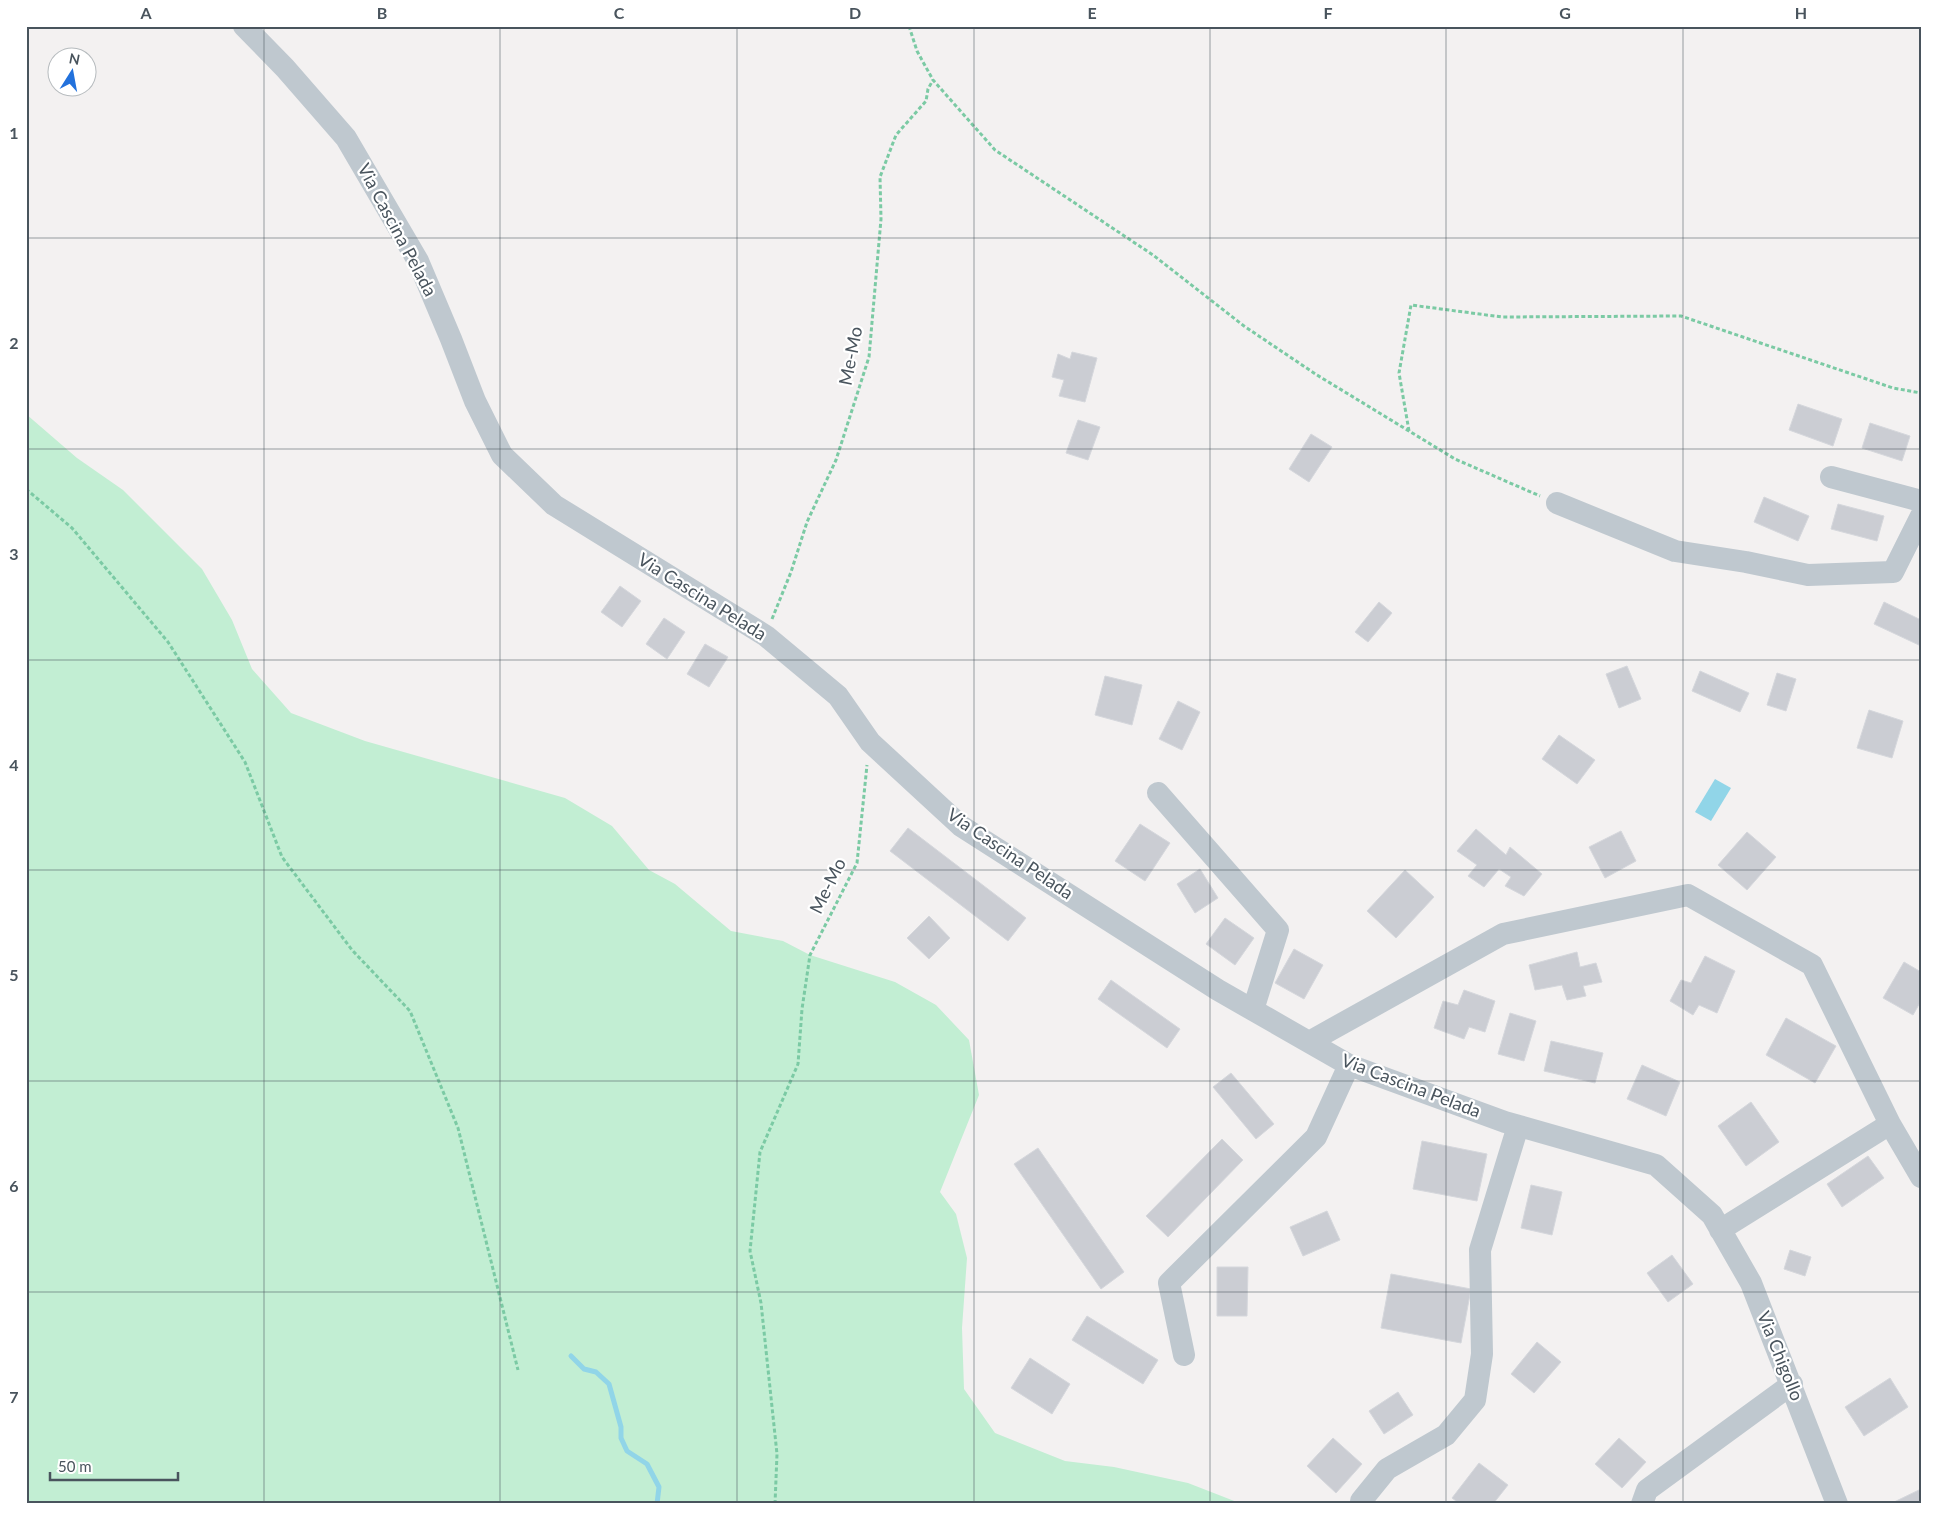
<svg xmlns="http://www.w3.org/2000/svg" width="1947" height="1530" viewBox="0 0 1947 1530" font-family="Lato,sans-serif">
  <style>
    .green { fill: #c2eed3 }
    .water { fill: #91d5e8 }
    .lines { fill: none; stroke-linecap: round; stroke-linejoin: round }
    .stream { stroke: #91d5e8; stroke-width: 5 }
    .building { fill: #cbcdd3; stroke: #d5d7dc }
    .path { stroke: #7bcaa4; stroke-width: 3; stroke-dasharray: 4 2.5; stroke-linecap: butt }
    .minor { stroke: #bfc8cf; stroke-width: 22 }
    .grid { fill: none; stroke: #49545d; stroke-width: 1; stroke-opacity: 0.55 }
    .labels { text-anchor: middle; stroke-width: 4.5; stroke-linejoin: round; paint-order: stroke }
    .street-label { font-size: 18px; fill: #49545d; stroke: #fff }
    .neatline { fill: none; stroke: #49545d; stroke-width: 2 }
    .grid-label { font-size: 16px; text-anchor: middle; font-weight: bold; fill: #49545d }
  </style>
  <rect width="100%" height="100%" fill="#f3f1f1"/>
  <path class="green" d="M26,414L77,458L123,490L202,569L232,620L252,669L291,713L365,741L565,798L612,826L649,870L675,884L731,931L783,941L810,955L895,982L936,1005L969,1040L979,1095L940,1192L956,1214L967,1258L962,1328L964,1389L995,1433L1065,1461L1114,1467L1188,1483L1242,1504H26Z"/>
  <path class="water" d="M1715,779L1731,788L1711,821L1695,812Z"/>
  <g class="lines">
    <path class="stream" d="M571,1356L584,1369L596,1372L609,1384L621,1427V1438L627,1451L647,1464L659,1487L657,1504"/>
  </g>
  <path class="building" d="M1072,352L1097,358L1085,402L1059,396L1064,380L1052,377L1058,354L1070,359Z
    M1798,404L1842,419L1833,446L1789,430Z
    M1078,420L1100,427L1088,460L1066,453Z
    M1870,423L1910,436L1902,461L1862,448Z
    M1311,434L1332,447L1309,482L1289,469Z
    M1764,497L1809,516L1798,541L1754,522Z
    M1838,504L1884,516L1877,541L1831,529Z
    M620,586L641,601L622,627L601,612Z
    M1379,602L1392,613L1368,642L1355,632Z
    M1884,602L1921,620V646L1874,624Z
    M664,618L685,632L667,659L646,644Z
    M705,644L728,657L709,687L687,674Z
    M1627,666L1641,699L1619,708L1606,674Z
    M1700,671L1749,693L1740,712L1692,691Z
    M1777,673L1796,679L1786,711L1767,705Z
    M1105,676L1142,685L1132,725L1095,715Z
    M1178,701L1200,712L1182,750L1159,739Z
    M1869,710L1903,721L1892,758L1857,748Z
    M1559,735L1595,760L1577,784L1542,759Z
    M1140,824L1170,843L1145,881L1115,861Z
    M908,828L1026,918L1008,941L890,851Z
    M1476,829L1506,855L1510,847L1542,874L1524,896L1505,886L1511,877L1499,869L1484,887L1468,876L1477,865L1457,851Z
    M1621,831L1636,861L1605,878L1589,847Z
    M1747,832L1776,857L1747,890L1718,865Z
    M1200,869L1218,898L1195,913L1177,884Z
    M1405,870L1434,897L1396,938L1367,911Z
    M929,916L950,938L929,959L907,938Z
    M1225,918L1254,938L1235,965L1206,944Z
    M1294,949L1323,965L1304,999L1275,983Z
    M1577,952L1580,967L1596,963L1602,982L1583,986L1586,996L1567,1000L1562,985L1535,990L1529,965Z
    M1705,956L1735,971L1717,1013L1699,1005L1693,1015L1670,1001L1681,980L1691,983Z
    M1904,962L1921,972V1001L1913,1015L1883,998Z
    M1111,980L1180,1029L1167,1048L1098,999Z
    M1464,990L1495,1001L1485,1032L1469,1027L1464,1039L1434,1028L1443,1001L1458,1005Z
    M1510,1013L1536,1021L1524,1061L1498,1054Z
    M1786,1018L1836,1046L1815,1083L1766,1055Z
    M1551,1041L1603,1053L1595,1083L1544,1071Z
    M1642,1065L1680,1082L1666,1116L1627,1099Z
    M1231,1073L1274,1124L1256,1139L1213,1087Z
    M1751,1102L1779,1142L1746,1166L1718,1126Z
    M1222,1139L1243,1160L1168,1237L1146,1216Z
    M1422,1141L1487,1154L1477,1201L1413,1189Z
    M1038,1148L1124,1272L1101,1289L1014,1164Z
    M1868,1156L1884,1178L1842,1207L1827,1184Z
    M1531,1185L1562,1192L1552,1235L1521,1228Z
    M1327,1211L1340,1240L1303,1256L1290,1227Z
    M1790,1250L1811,1257L1805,1276L1784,1269Z
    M1672,1255L1693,1284L1668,1302L1647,1273Z
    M1217,1267H1248L1247,1316H1217Z
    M1391,1274L1471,1289L1461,1343L1381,1328Z
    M1087,1316L1158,1360L1143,1384L1072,1340Z
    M1537,1342L1561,1362L1534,1393L1511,1374Z
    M1030,1358L1070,1384L1052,1414L1011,1388Z
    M1890,1378L1908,1407L1864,1436L1845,1407Z
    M1398,1392L1413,1415L1384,1434L1369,1411Z
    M1333,1438L1362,1464L1336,1493L1307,1466Z
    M1619,1438L1646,1462L1622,1488L1595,1464Z
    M1479,1463L1508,1485L1493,1504H1460L1452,1498Z
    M1921,1489V1504H1890Z"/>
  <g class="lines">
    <path class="path" d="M909,26L917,51L933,80L995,150L1153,255L1244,326L1317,375L1455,459L1540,496
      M1409,431L1399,373L1411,305L1502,317L1681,316L1893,388L1921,393
      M26,489L72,528L168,642L245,762L282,857L352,950L410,1011L458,1128L518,1370
      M772,619L791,572L807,522L836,460L869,357L881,219L880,177L896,135L926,101L928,89L933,80
      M775,1504L777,1454L761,1303L750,1251L760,1152L798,1064L802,1009L810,955L857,863L867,765"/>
    <path class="minor" d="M244,26L285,68L346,138L418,261L451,339L475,401L502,455L554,505L766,636L838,696L870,742L961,826L1218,990L1349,1065L1505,1122L1656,1165L1712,1215L1751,1283L1837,1504
      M1831,477L1921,501
      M1557,503L1675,551L1746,562L1808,575L1893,572L1921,516
      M1158,793L1278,930L1253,1010
      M1309,1042L1503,934L1688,895L1812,965L1890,1124L1720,1230
      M1890,1124L1921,1177
      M1184,1355L1169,1283L1316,1137L1349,1065
      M1361,1501L1387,1469L1446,1435L1475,1400L1482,1354L1480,1250L1518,1126
      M1642,1504L1647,1490L1792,1384"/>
  </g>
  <path class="grid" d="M264,26V1504M500,26V1504M737,26V1504M974,26V1504M1210,26V1504M1446,26V1504M1683,26V1504M26,238H1921M26,449H1921M26,660H1921M26,870H1921M26,1081H1921M26,1292H1921"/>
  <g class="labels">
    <g class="street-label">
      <text transform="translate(397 230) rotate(62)" y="6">Via Cascina Pelada</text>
      <text transform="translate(851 356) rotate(-79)" y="6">Me-Mo</text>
      <text transform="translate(702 597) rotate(32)" y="6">Via Cascina Pelada</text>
      <text transform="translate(1010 854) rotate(34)" y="6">Via Cascina Pelada</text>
      <text transform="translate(828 886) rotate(-64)" y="6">Me-Mo</text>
      <text transform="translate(1411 1086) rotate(21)" y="6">Via Cascina Pelada</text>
      <text transform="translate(1780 1356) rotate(68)" y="6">Via Chigollo</text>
    </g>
  </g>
  <rect width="1947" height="1530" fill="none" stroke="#ffffff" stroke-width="55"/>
  <g transform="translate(72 72) rotate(11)"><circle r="24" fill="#ffffff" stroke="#b6bbbe"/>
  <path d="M0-4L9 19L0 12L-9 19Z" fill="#2271dc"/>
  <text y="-8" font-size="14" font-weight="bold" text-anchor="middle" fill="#49545d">N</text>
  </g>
  <path d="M50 1472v8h128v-8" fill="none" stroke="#49545d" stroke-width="2.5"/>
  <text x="58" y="1472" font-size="15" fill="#49545d" stroke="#ffffff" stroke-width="4" paint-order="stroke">50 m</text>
  <rect x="28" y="28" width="1892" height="1474" class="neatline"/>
  <g class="grid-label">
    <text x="146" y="19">A</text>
    <text x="382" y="19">B</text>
    <text x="619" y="19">C</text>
    <text x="855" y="19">D</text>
    <text x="1092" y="19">E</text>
    <text x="1328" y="19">F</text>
    <text x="1565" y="19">G</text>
    <text x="1801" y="19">H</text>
    <text x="14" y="139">1</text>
    <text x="14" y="349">2</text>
    <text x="14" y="560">3</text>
    <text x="14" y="771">4</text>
    <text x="14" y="981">5</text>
    <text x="14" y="1192">6</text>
    <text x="14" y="1403">7</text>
  </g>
</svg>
